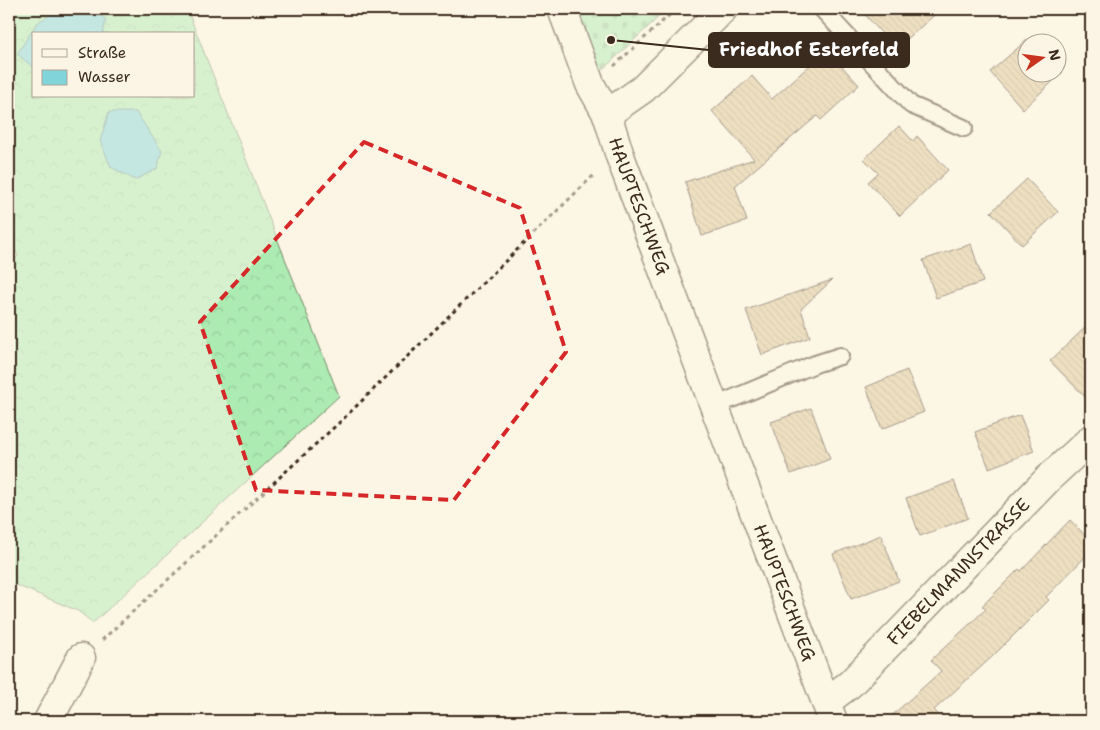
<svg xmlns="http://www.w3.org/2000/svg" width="1100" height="730" viewBox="0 0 1100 730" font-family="'Shantell Sans',sans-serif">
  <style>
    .forest { fill: url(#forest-crowns); stroke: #748a68; fill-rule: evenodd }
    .cemetery { fill: url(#cemetery-stones); stroke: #748a68 }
    .water { fill: #82d4db; stroke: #66908f }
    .building { fill: url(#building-back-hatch); stroke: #3b2a1e }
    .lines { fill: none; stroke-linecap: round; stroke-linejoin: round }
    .lane-casing { stroke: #3b2a1e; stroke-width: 20 }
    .street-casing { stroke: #3b2a1e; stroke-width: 31 }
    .path { stroke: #3b2a1e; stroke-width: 3; stroke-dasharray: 4 4; stroke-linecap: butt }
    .lane { stroke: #fcf5e5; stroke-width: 16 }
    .street { stroke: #fcf5e5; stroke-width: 28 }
    .marked { fill: none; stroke: #d62828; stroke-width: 4; stroke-dasharray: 10 6; stroke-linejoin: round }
    .labels { text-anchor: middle; stroke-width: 5; stroke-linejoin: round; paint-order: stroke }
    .street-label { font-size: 18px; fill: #3b2a1e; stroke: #fcf5e5 }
    .leader { fill: none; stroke: #3b2a1e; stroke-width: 2 }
    .callout-dot { fill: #3b2a1e; stroke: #fcf5e5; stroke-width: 2 }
    .callout { fill: #3b2a1e; stroke: #3b2a1e; stroke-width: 2 }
    .callout-label { font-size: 19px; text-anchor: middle; font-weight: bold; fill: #fff }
  </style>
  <defs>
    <pattern id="forest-crowns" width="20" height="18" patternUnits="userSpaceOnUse" patternTransform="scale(1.25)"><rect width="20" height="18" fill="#acebb2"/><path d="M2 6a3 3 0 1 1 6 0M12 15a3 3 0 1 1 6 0" fill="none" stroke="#95ca99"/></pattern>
    <pattern id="cemetery-stones" width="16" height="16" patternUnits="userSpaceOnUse" patternTransform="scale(1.25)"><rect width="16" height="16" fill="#acebb2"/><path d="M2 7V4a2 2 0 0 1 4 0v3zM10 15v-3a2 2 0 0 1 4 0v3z" fill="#95ca99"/></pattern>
    <pattern id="building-back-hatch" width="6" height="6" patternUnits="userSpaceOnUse" patternTransform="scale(1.25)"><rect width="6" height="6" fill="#dcc392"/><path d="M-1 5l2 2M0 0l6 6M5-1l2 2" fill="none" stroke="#b49f77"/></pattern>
  </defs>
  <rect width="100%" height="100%" fill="#fcf5e5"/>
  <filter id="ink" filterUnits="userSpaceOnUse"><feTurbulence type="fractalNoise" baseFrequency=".02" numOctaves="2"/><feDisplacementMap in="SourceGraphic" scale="10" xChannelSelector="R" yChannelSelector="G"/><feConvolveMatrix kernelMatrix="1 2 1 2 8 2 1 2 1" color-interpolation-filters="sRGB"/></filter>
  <g filter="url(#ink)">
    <path class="forest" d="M9,9H187L339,396L93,623L78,611L9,582V265L18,256L9,235ZM34,34H194V96H34Z"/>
    <path class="cemetery" d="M576,9H667L600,72Z"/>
    <path class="water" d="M59,9L94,12L106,19L103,34H34V68L17,54L37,23Z
      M109,112H136L162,151L157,169L135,180L111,167L100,141Z"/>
    <path class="building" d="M860,9H941L896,49Z
      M1028,39V72H1063L1023,109L990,72Z
      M827,50L859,85L821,120L817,116L735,186L747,221L702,236L685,182L754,159L712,111L752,76L772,99Z
      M899,126L913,141L917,136L948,170L900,216L868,182L878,173L864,159Z
      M1027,179L1058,212L1022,245L991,212Z
      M971,244L983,282L936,298L923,260Z
      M832,280L801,309L810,337L762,355L746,310Z
      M1091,322V403L1050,361Z
      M907,370L924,412L882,429L866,387Z
      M811,408L830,459L791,474L771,422Z
      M1020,415L1034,451L989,468L975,432Z
      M954,481L968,518L920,536L906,498Z
      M1070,520L1091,541V551L1046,597L1049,600L994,655L934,710L945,721H886L941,671L931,660L986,609L982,606L1019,569L1021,571Z
      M881,535L899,581L851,599L833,554Z"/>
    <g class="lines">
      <defs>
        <path id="lane" d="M822,9L911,105L964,128
          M715,406L815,364L840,356"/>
        <g id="street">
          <path id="s1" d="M562,9L590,84L607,114L620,156L833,721"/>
          <path d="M607,114L643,89L723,9"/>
          <path id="s2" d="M826,702L850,684L1050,477L1091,439"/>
          <path d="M48,721L81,658"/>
        </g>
      </defs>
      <use href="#lane" class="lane-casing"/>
      <use href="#street" class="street-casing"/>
      <path class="path" d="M614,66L676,9
        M102,640L341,421L595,174"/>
      <use href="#lane" class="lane"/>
      <use href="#street" class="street"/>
    </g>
  </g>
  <path d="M0 0H1100V730H0ZM364,142L520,208L566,352L454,500L256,490L200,322Z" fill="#fcf5e5" fill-opacity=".55" fill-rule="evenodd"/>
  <path class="marked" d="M364,142L520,208L566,352L454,500L256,490L200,322Z"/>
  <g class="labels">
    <g class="street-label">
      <text dy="6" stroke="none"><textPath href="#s1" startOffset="212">HAUPTESCHWEG</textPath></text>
      <text dy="6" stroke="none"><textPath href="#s2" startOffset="186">FIEBELMANNSTRASSE</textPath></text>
      <text dy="6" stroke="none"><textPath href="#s1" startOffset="625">HAUPTESCHWEG</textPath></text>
    </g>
  </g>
  <path class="leader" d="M611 40L709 50"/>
  <circle class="callout-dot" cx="611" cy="40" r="5"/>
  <rect class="callout" x="709" y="33" width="200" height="34" rx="5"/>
  <g class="callout-label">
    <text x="809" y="56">Friedhof Esterfeld</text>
  </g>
  <rect width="1100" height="730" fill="none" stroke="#fcf5e5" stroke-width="30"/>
  <rect x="15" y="15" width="1070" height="700" fill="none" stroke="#3b2a1e" stroke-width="2" filter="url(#ink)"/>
  <rect x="32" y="32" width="162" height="65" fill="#fcf5e5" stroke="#afa495"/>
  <rect x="42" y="49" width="25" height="8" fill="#fcf5e5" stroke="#afa495"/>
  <text x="78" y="58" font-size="15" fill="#3b2a1e">Straße</text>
  <rect x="42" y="70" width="25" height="15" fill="#82d4db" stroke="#afa495"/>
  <text x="78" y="82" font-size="15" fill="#3b2a1e">Wasser</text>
  <g transform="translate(1042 58) rotate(76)"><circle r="24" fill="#fcf5e5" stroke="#afa495"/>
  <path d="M0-4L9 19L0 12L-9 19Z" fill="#c8321e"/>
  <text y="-8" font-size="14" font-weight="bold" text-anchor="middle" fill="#3b2a1e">N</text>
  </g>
</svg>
